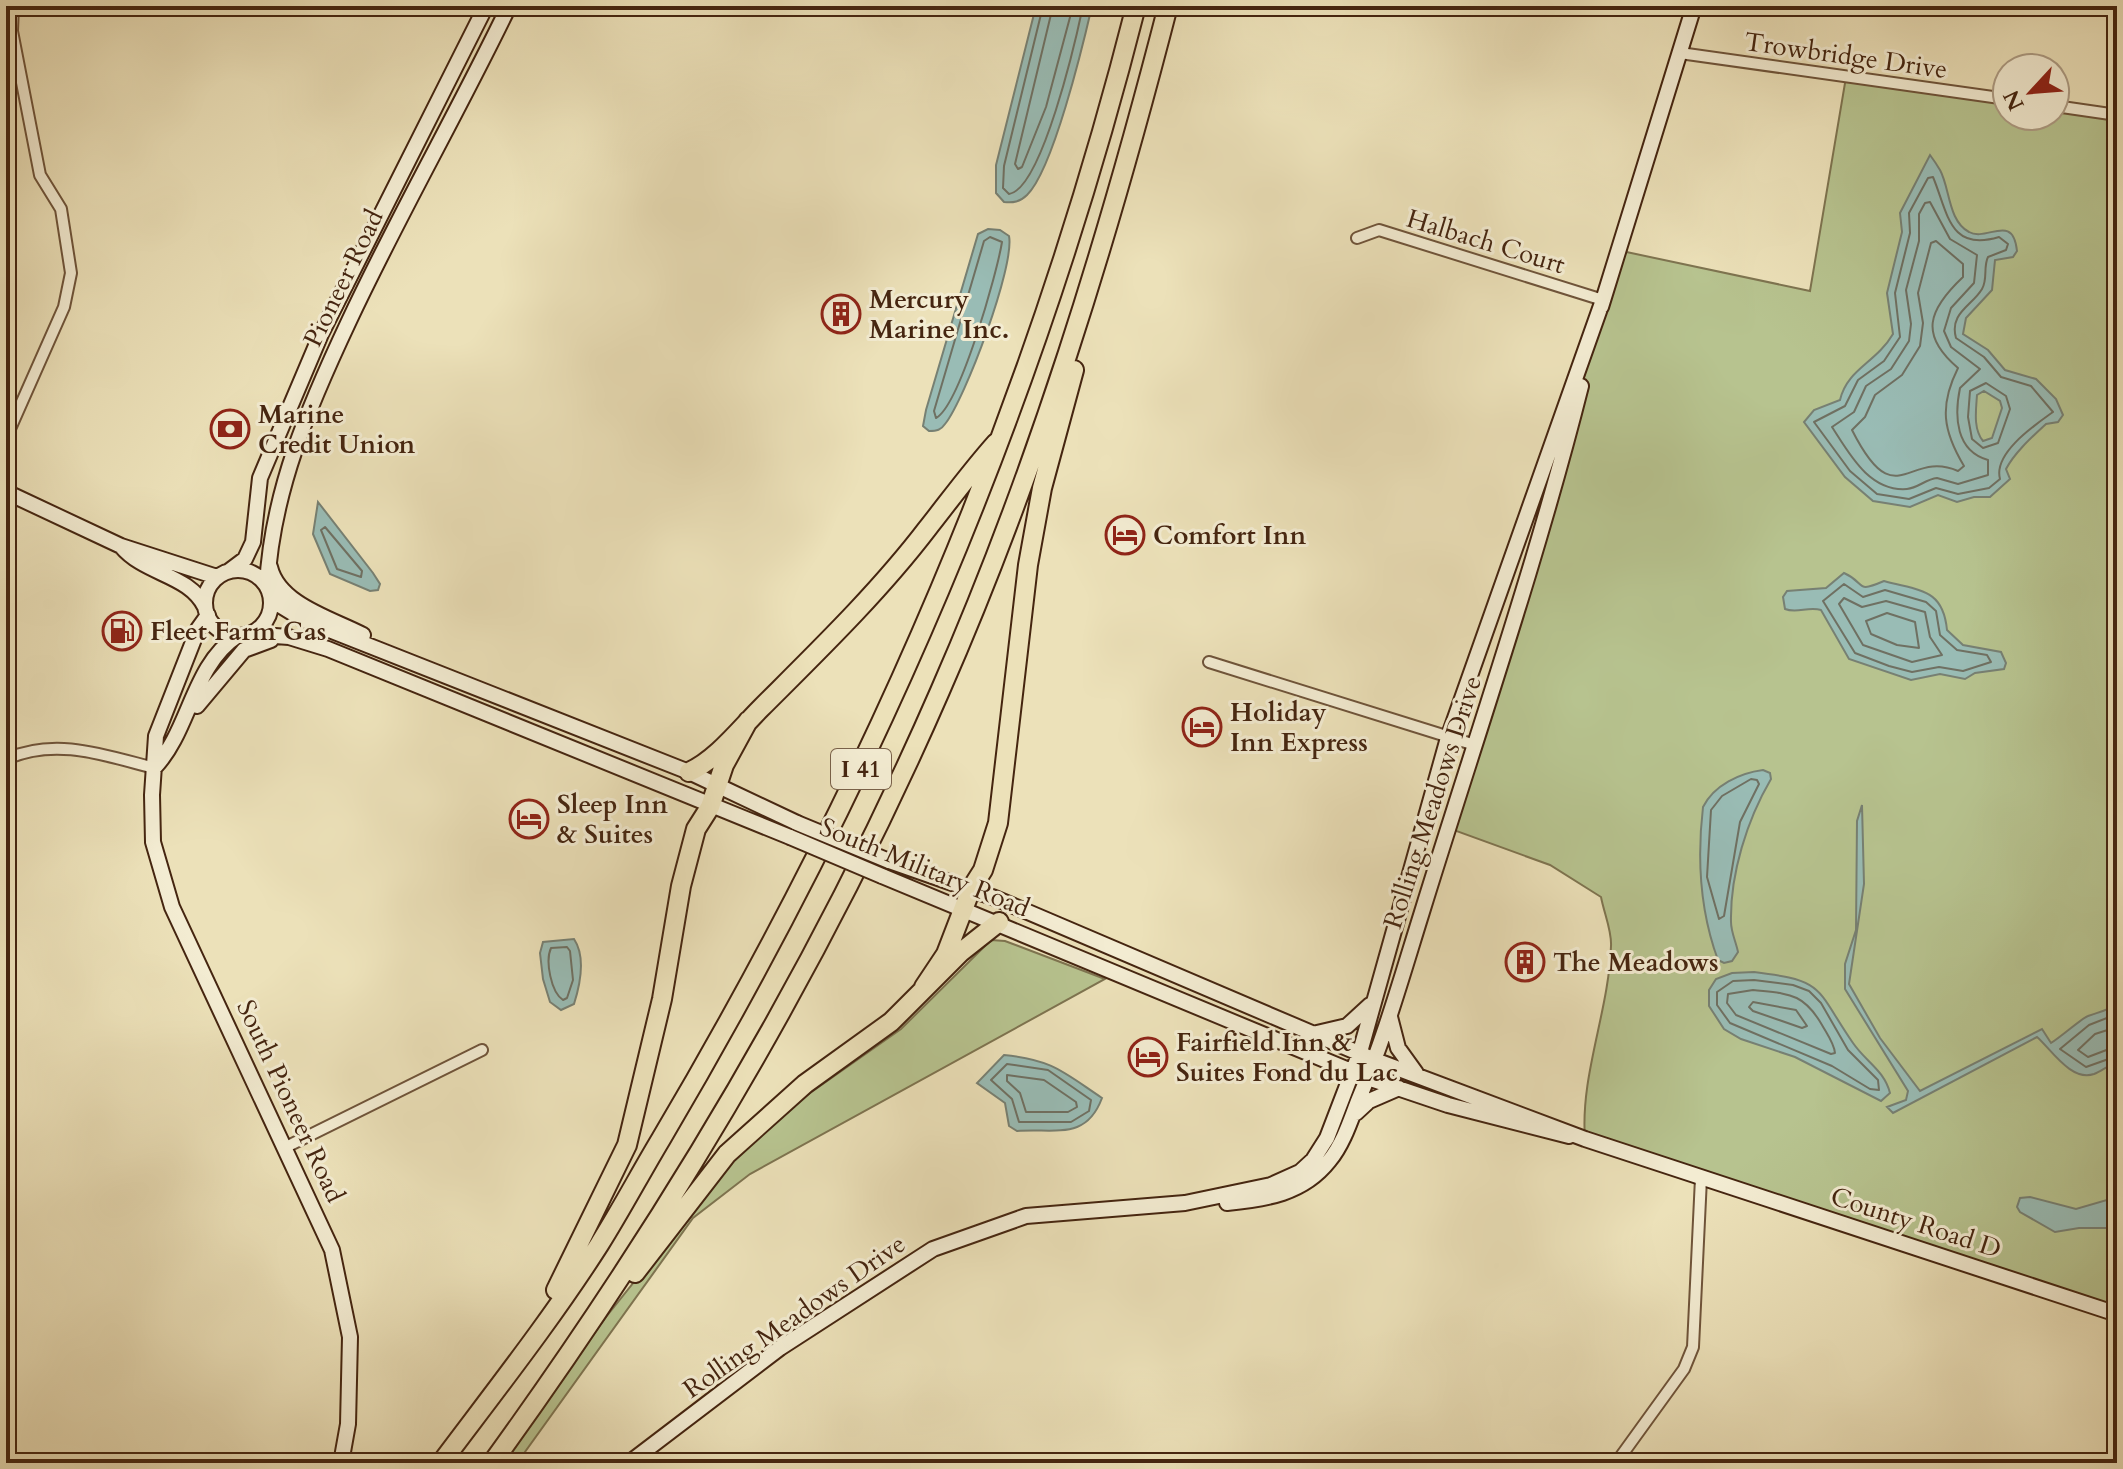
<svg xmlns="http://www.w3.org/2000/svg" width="2123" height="1469" viewBox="0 0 2123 1469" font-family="Cardo,serif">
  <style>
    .green { fill: #b7c38f; stroke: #7e7450; stroke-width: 2 }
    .water { fill: #99bcb5; stroke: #778073; stroke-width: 2; fill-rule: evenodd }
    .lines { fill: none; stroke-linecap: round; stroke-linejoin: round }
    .shore { stroke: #6f7062; stroke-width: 2 }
    .street-casing { stroke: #6f543a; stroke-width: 14 }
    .secondary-casing { stroke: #452510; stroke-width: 18 }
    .highway-casing { stroke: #452510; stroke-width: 22 }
    .street { stroke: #f3ecd2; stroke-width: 10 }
    .secondary { stroke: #f3ecd2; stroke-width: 14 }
    .highway { stroke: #ece1b9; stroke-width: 18 }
    .secondary-bridge-casing { stroke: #452510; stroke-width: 18; stroke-linecap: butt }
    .secondary-bridge { stroke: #f3ecd2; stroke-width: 14 }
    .labels { text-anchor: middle; stroke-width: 6; stroke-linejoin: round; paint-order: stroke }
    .shield { fill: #f3ecd2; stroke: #79614a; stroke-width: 2 }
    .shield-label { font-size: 24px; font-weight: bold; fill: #452510 }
    .street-label { font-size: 26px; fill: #452510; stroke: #f3ecd2 }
    .poi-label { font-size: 26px; font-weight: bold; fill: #452510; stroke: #f3ecd2; text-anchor: start }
  </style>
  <rect width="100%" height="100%" fill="#ece1b9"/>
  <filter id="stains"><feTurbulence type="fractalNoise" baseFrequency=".0025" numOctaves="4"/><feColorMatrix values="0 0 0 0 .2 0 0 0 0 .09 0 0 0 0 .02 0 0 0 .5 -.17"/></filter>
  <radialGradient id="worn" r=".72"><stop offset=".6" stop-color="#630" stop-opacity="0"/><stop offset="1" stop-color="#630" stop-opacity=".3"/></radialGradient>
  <path class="green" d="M1846,77L2007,99V116H2055V106L2117,115V1314L1585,1139C1580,1075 1609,1011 1611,946C1612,931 1604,913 1601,897L1550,865L1448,828L1552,500L1617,250L1810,291Z
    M991,940L1005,941L1105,979L750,1174L693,1218L517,1463H500L606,1317L729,1163L793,1105L901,1029Z"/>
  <path class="water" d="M1036,6H1092C1083,45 1053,170 1027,195C1020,202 1013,203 1004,202L996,193V165Z
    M1930,155C1933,159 1937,165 1940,170C1950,188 1948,221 1969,232C1987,242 2013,212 2017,251L2013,257L1995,260L1992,290L1966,318L1963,334L1988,350L2005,370L2036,379L2056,399L2063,415L2058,422L2046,424C2032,437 2015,452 2006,469L2010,479L1990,497H1974L1957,502L1938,495L1910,507L1873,501L1845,477L1804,422L1814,410L1840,400C1847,369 1876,363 1893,334L1887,293L1902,232L1900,213ZM1984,391L2000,401L2002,408L1992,438L1983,441C1973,429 1976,410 1977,395Z
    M988,229L1000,230L1009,236C1015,266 965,399 945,424C941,430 937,431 929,431L923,426L926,410L978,234Z
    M318,502L373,573L380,584L378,590L370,591L330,574L313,534Z
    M1844,573C1867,583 1854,594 1884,581C1919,591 1943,588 1947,630L1963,645L2001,652L2006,663L2004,669L1975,673L1965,679L1940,674L1911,680L1849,659L1821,610C1808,606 1797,614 1785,609L1783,597L1787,591L1826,588Z
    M1763,770L1770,773L1771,779C1747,820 1730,874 1731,922C1731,932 1736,942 1738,952L1732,961L1724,963L1718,960C1700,911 1697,858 1703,807C1714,785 1740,773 1763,770Z
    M1862,805L1864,884L1849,984L1880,1038L1920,1091L2042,1029L2051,1043C2061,1037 2082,1018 2088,1016C2101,1011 2106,1012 2117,1002V1063C2108,1065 2102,1071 2094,1074C2071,1082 2051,1049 2037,1037L1893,1113L1887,1107L1906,1100L1908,1091L1845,989V964L1856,930L1857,821Z
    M574,939C586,957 580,985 574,1004L561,1010L550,1002L543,979L540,953L543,942Z
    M1754,972C1827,981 1815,988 1853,1043C1866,1062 1884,1070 1890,1093L1881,1101L1795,1057L1741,1039L1724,1029L1709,1006V990L1716,979L1732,973Z
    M1004,1055C1053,1060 1063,1072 1102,1098C1086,1141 1055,1128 1017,1131L1009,1126L1005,1103L977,1083Z
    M2030,1197L2076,1209L2117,1197V1228H2079L2055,1232L2020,1212L2017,1207L2020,1198Z"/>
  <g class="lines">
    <path class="shore" d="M1043,6L1004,166L1003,188L1009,194C1042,189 1076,39 1083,6
      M1053,6L1015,164L1018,169L1022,167L1046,107L1073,6
      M1933,177C1948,213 1949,252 1999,237L2008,244L2006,250L1988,257C1983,267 1988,279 1982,289C1972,306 1949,313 1956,338L1984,357L2001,377L2031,386L2053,412C2035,425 1993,453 2000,479L1989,488L1958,494L1936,488L1909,499L1877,494L1850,471L1814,422L1845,406L1858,380L1884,361L1900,337L1895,293L1910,233L1909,213L1928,178Z
      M1930,202L1950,239L1977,255L1974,283L1951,308L1944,331L1951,347L1980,369L1960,388C1954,417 1956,451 1988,460V475L1958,484L1937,478C1926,479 1918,488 1907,489C1869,492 1849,453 1832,427L1854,412L1866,386L1891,369L1909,341L1911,324L1906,290L1919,241V214L1925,203Z
      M990,237L1002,242C997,273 960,405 936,418L934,411L984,241Z
      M1936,241L1963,264V277C1928,310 1919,335 1958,368C1939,406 1943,431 1964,466L1958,471C1907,449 1896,517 1852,430L1865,417L1875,395L1902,375L1920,346L1923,323L1918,293L1931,243Z
      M1986,383L2006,396L2010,409L1998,443L1983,448L1972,439L1968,417L1970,391Z
      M325,527L362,571L361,577L337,569L321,530Z
      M1844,584L1863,597L1885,590L1926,602L1936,611L1940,635L1957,650L1987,655L1991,662L1963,671L1939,667L1912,672L1889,666L1855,653L1823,601Z
      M1844,598L1862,607L1886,601L1925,612L1930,637L1942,655L1912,662L1863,645L1839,604Z
      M1887,613L1915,622L1919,648L1897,645L1871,634L1866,621Z
      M1751,779L1757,780L1759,784L1740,822L1724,916L1719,919L1707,877L1711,810L1722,796Z
      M567,947L570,951L573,980L567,998L563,1000C551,992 545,961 551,948Z
      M1754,980L1793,985L1809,991L1821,1003L1848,1050L1878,1080L1879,1090L1870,1089L1832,1066L1730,1023L1717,1005V992L1733,981Z
      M1753,990C1788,994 1803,992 1822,1025C1827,1034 1834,1043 1835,1053L1831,1054L1736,1015L1727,1003L1728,994Z
      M1753,1002L1796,1010L1807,1026L1802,1028L1753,1011L1749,1007Z
      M2117,1014L2089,1025L2060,1049L2086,1067L2117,1056
      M2117,1027L2095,1034L2078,1050L2088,1057L2117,1046
      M1007,1064L1048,1070L1091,1100L1089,1111L1071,1122H1019L1012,1099L991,1080Z
      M1007,1075L1044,1080L1076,1102L1077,1107L1068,1112H1026L1020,1093L1007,1081Z"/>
    <defs>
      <path id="street" d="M1680,53L2007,99
        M2055,106L2117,115
        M1357,238L1379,230L1603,300
        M6,438L64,307L71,273L61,209L40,175L12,31L13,6
        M1209,662L1475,745
        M6,759C56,737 104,755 154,768
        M286,1147L482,1050
        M1616,1463L1684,1369L1693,1347L1701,1178"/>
      <path id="secondary" d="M1601,307L1694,6
        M6,492L121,546L217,577
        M121,546C145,575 189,574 205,607
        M270,567C279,605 333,619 363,635
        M205 603a33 33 0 1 1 66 0a33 33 0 1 1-66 0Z
        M229,571L245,559L253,542L260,478L321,334L486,6
        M267,586C272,491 309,406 349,321C399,214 458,112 509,6
        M270,593L281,606L304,620L689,772L797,823
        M208,615L198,629L156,736L152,795L153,842L172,907L332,1250L350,1337L348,1424L341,1463
        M248,634L289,637L328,649L790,837
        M197,706L244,650L271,640
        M154,768C190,731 192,666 237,636
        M889,861L995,898L1375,1060L1585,1139L2117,1314
        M882,876L1368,1078L1448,1105L1569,1136
        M1390,1017L1398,1048L1416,1073
        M1317,1033L1347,1026L1370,1005
        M1356,1113L1369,1101L1399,1088
        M1227,1203C1266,1199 1303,1194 1329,1161C1343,1144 1350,1122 1358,1101C1384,1040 1402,976 1422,912C1476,737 1536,564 1581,386
        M629,1463L780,1348L933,1249L1026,1216L1185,1203L1271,1185L1300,1172L1313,1160L1327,1138L1360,1052L1448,738L1603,300"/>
      <path id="highway" d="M689,772C716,760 740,729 761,708C818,651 878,593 927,529C950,500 971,471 996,443
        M924,987L946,954L971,889L983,870L998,823L1028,565L1042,488L1074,370
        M635,1273L727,1154L805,1084L891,1022L961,952L999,922
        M556,1290L627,1145L662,999L681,886L696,829L710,807L724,765L748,721
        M441,1463C495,1391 551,1320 599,1245C621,1210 640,1174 661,1139C874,779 1033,412 1136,6
        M492,1463C666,1223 821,964 940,691C1037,470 1108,239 1168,6"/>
    </defs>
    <use href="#street" class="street-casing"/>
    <use href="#secondary" class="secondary-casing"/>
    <use href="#highway" class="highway-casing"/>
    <use href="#street" class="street"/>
    <use href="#secondary" class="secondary"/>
    <use href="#highway" class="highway"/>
    <defs>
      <path id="secondary-bridge" d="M797,823L889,861
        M790,837L882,876"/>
    </defs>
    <use href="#secondary-bridge" class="secondary-bridge-casing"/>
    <use href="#secondary-bridge" class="secondary-bridge"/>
  </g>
  <defs>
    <symbol id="building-ring" viewBox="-11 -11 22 22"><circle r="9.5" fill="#f3ecd2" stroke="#8f2418" stroke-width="1.5"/><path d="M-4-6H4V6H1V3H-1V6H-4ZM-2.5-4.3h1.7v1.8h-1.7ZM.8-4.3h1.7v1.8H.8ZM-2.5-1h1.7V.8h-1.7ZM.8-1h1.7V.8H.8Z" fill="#8f2418"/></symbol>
    <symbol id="bank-ring" viewBox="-11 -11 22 22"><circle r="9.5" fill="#f3ecd2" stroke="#8f2418" stroke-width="1.5"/><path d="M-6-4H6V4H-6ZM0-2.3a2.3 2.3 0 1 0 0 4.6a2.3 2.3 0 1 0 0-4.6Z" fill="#8f2418"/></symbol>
    <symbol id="hotel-ring" viewBox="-11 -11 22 22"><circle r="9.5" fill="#f3ecd2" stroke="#8f2418" stroke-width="1.5"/><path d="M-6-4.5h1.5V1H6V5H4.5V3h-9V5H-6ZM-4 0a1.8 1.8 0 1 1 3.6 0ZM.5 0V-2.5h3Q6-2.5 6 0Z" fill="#8f2418"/></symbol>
    <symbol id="fuel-ring" viewBox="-11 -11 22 22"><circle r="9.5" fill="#f3ecd2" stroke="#8f2418" stroke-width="1.5"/><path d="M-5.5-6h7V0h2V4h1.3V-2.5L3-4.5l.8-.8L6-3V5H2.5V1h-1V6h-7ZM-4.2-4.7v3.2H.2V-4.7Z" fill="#8f2418"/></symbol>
  </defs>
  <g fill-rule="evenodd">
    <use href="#building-ring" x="819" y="292" width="44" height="44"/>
    <use href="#bank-ring" x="208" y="407" width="44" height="44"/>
    <use href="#hotel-ring" x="1103" y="513" width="44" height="44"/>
    <use href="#fuel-ring" x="100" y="609" width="44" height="44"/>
    <use href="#hotel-ring" x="1180" y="705" width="44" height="44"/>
    <use href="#hotel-ring" x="507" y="797" width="44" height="44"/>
    <use href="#building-ring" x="1503" y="940" width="44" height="44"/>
    <use href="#hotel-ring" x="1126" y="1035" width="44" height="44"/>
  </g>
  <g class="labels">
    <rect class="shield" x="831" y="749" width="60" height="40" rx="6"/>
    <g class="shield-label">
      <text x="861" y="777">I 41</text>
    </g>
    <g class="street-label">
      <text transform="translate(1846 55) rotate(8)" y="9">Trowbridge Drive</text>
      <text transform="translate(1486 241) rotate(17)" y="9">Halbach Court</text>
      <text transform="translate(343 278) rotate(-64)" y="9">Pioneer Road</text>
      <text transform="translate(1432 802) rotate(-72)" y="9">Rolling Meadows Drive</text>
      <text transform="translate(925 867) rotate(22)" y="9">South Military Road</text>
      <text transform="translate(291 1101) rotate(65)" y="9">South Pioneer Road</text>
      <text transform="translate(1916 1222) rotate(18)" y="9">County Road D</text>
      <text transform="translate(794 1316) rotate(-35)" y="9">Rolling Meadows Drive</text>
    </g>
    <g class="poi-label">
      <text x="869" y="308">Mercury<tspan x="869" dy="30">Marine Inc.</tspan></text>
      <text x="258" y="423">Marine<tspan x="258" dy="30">Credit Union</tspan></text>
      <text x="1153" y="544">Comfort Inn</text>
      <text x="150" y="640">Fleet Farm Gas</text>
      <text x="1230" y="721">Holiday<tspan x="1230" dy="30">Inn Express</tspan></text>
      <text x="557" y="813">Sleep Inn<tspan x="557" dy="30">&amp; Suites</tspan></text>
      <text x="1553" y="971">The Meadows</text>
      <text x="1176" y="1051">Fairfield Inn &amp;<tspan x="1176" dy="30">Suites Fond du Lac</tspan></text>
    </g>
  </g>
  <rect width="2123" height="1469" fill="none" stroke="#ece1b9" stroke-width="32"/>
  <rect x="8" y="8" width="2107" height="1453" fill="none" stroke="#452510" stroke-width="4"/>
  <rect x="16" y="16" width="2091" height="1437" fill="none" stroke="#452510" stroke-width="2"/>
  <g transform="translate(2031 92) rotate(244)"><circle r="38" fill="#f3ecd2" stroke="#ad9c84" stroke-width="2"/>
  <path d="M0-6L14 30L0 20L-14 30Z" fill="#8f2418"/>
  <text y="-12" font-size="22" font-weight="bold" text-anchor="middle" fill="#452510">N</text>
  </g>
  <rect width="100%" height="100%" filter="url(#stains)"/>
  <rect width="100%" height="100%" fill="url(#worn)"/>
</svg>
